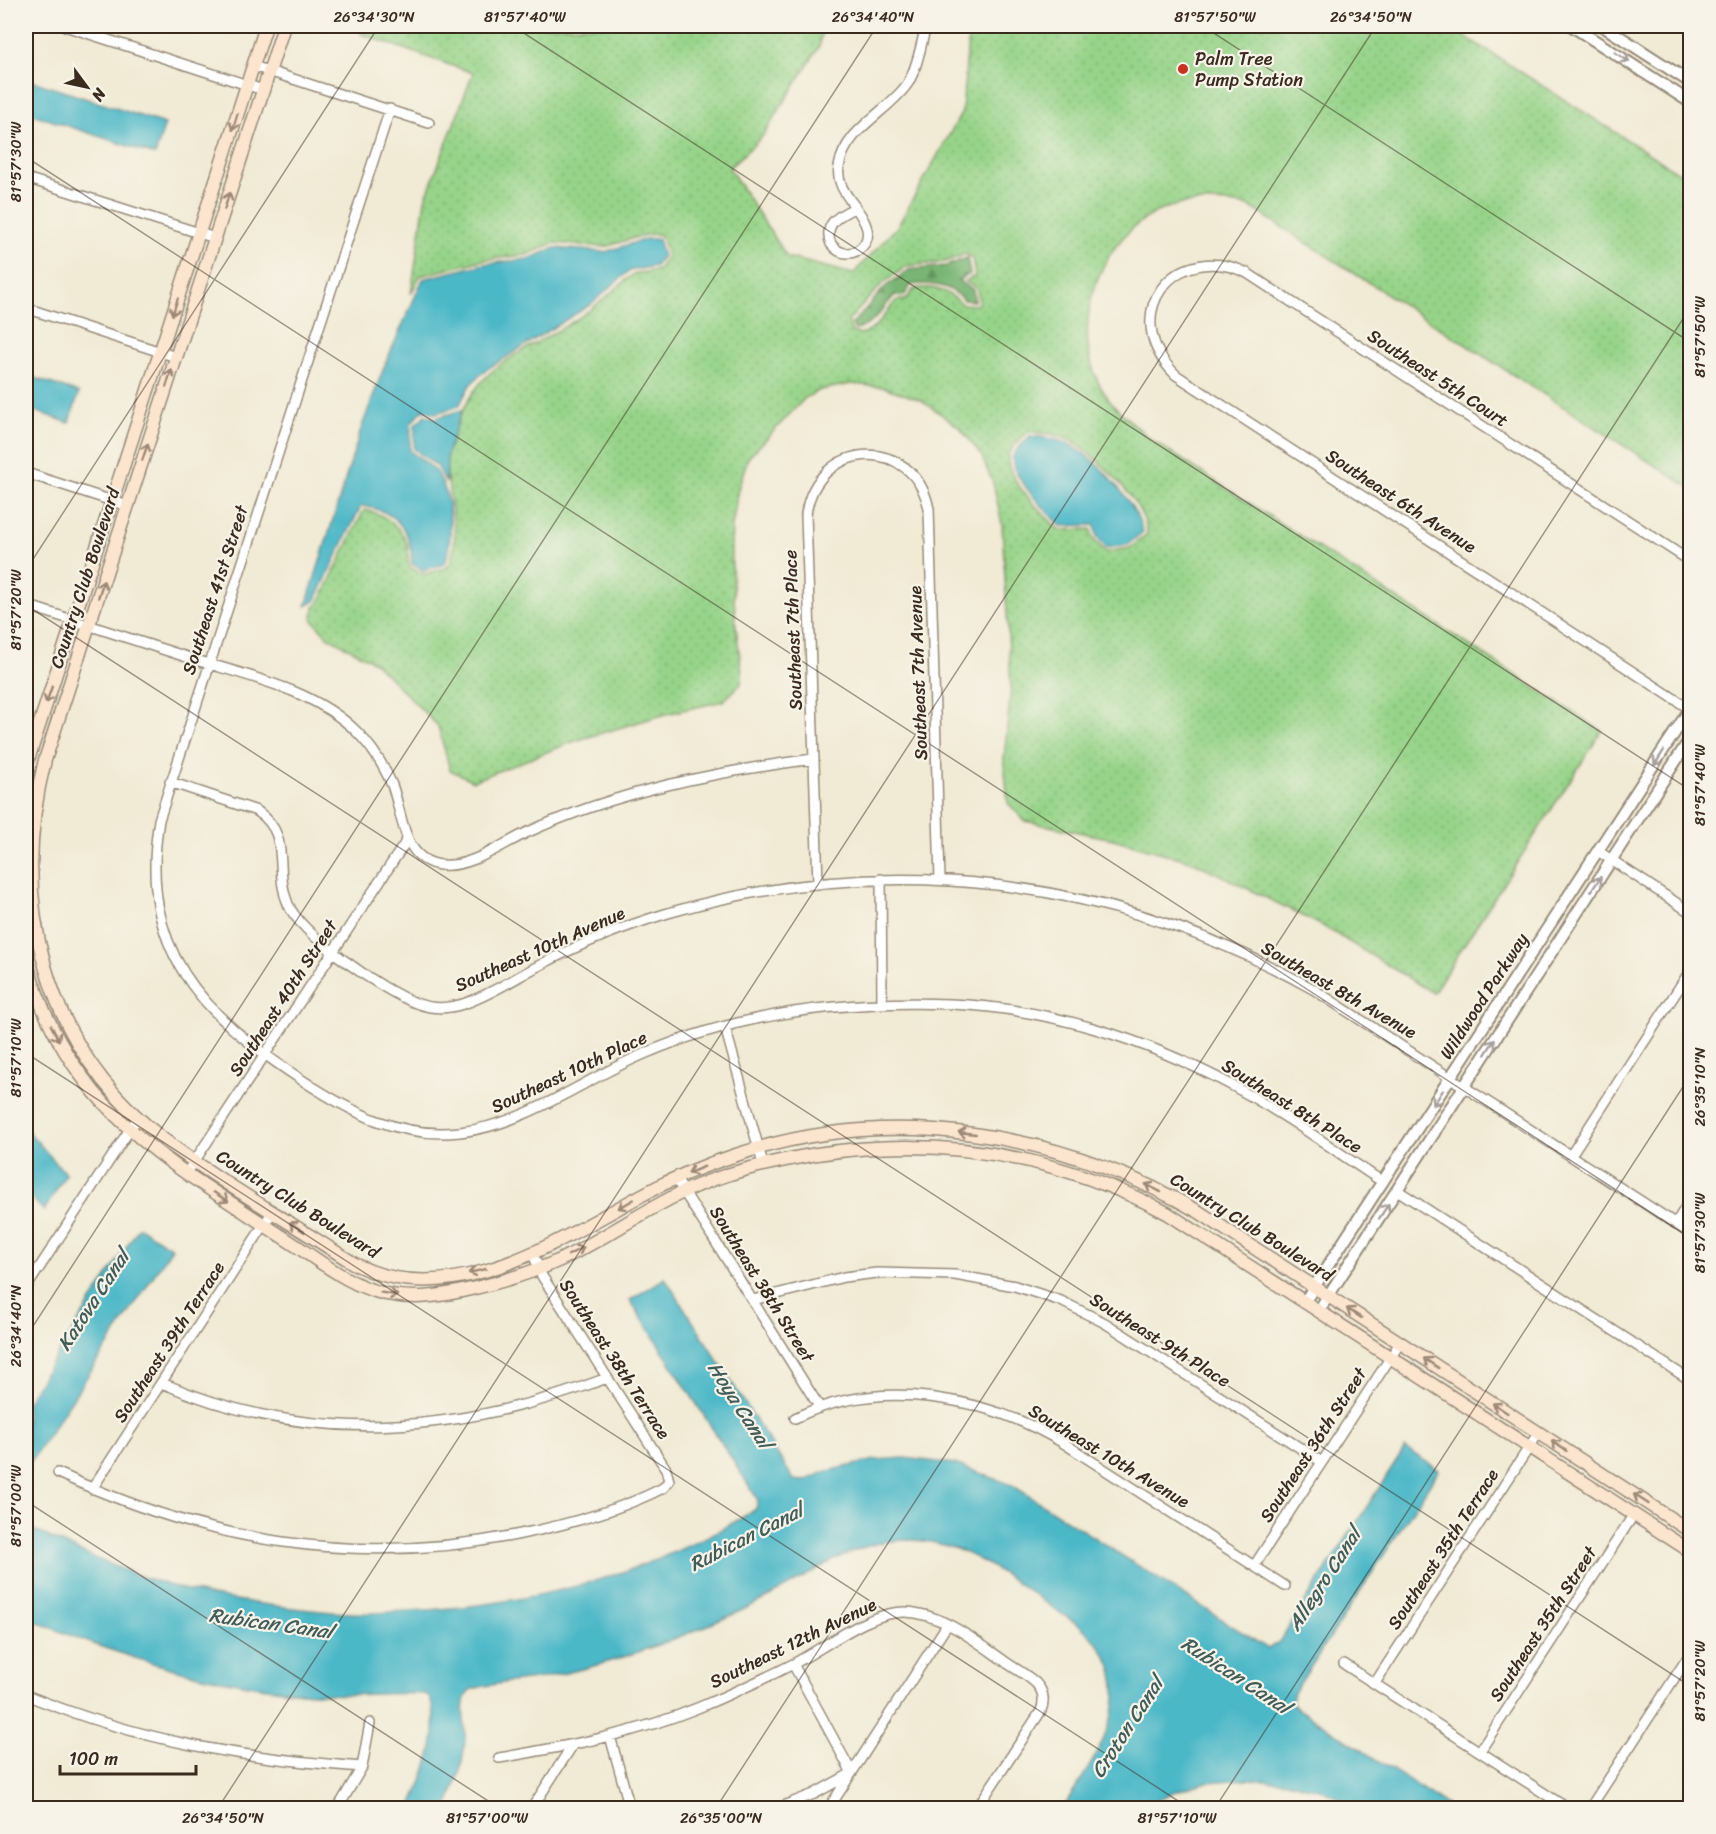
<svg xmlns="http://www.w3.org/2000/svg" width="1716" height="1834" viewBox="0 0 1716 1834" font-family="Sriracha,sans-serif">
  <style>
    .grass { fill: url(#grass-dots); stroke: #697f54; stroke-width: 1.5; fill-rule: evenodd }
    .forest { fill: url(#forest-firs); stroke: #5a704a; stroke-width: 1.5 }
    .water { fill: #4cb8c7; stroke: #447172; stroke-width: 1.5 }
    .lines { fill: none; stroke-linecap: round; stroke-linejoin: round }
    .minor-casing { stroke: #968a79; stroke-width: 12 }
    .tertiary-casing { stroke: #968a79; stroke-width: 14 }
    .secondary-casing { stroke: #968a79; stroke-width: 15 }
    .minor { stroke: #fff; stroke-width: 9 }
    .tertiary { stroke: #fff; stroke-width: 10 }
    .secondary { stroke: #fce5cf; stroke-width: 12 }
    .oneway { stroke: #a79f9a }
    .oneway2 { stroke: #9c8876 }
    .ticks { fill: none; stroke: #3b2a1e; stroke-width: 1.5; stroke-opacity: 0.45 }
    .poi-dot { fill: #c8321e; stroke: #f7f3e8; stroke-width: 2 }
    .labels { text-anchor: middle; stroke-width: 4.5; stroke-linejoin: round; paint-order: stroke }
    .poi-label { font-size: 18px; fill: #3b2a1e; stroke: #f7f3e8; text-anchor: start }
    .street-label { font-size: 18px; fill: #3b2a1e; stroke: #f7f3e8 }
    .water-label { font-size: 20px; font-style: italic; fill: #415c59; stroke: #f7f3e8 }
    .neatline { fill: none; stroke: #3b2a1e; stroke-width: 2 }
    .ticks-label { font-size: 15px; text-anchor: middle; fill: #3b2a1e }
  </style>
  <defs>
    <pattern id="grass-dots" width="8" height="8" patternUnits="userSpaceOnUse" patternTransform="scale(1.5)"><rect width="8" height="8" fill="#97d489"/><path d="M2 2h.1M6 6h.1" fill="none" stroke="#83b676" stroke-width="1.8" stroke-linecap="round"/></pattern>
    <pattern id="forest-firs" width="22" height="20" patternUnits="userSpaceOnUse" patternTransform="scale(1.5)"><rect width="22" height="20" fill="#79b675"/><path d="M5 1l3.5 6h-7zM16 11l3.5 6h-7z" fill="#64945f"/></pattern>
  </defs>
  <rect width="100%" height="100%" fill="#f7f3e8"/>
  <filter id="ink" filterUnits="userSpaceOnUse"><feTurbulence type="fractalNoise" baseFrequency=".0167" numOctaves="2"/><feDisplacementMap in="SourceGraphic" scale="12" xChannelSelector="R" yChannelSelector="G"/><feConvolveMatrix kernelMatrix="1 2 1 2 8 2 1 2 1" color-interpolation-filters="sRGB"/></filter>
  <filter id="wash" filterUnits="userSpaceOnUse"><feTurbulence type="fractalNoise" baseFrequency=".008" numOctaves="4" result="noise"/><feDisplacementMap in="SourceGraphic" scale="24" xChannelSelector="R" yChannelSelector="G"/><feGaussianBlur stdDeviation="1.35" result="paint"/><feColorMatrix in="noise" values="0 0 0 0 0 0 0 0 0 0 0 0 0 0 0 0 0 1.4 0 .05"/><feComposite in="paint" operator="in"/></filter>
  <g filter="url(#wash)">
    <rect width="100%" height="100%" fill="#f1ead4"/>
    <path class="grass" d="M364,26H823L819,47L762,137L729,168L787,257L853,274L897,227L962,112L969,26H1449L1690,180V488L1249,206C1227,202 1204,200 1181,204C1109,218 1071,308 1094,372C1104,402 1130,421 1153,441L1602,731L1433,993L1323,926L1194,862L1113,839L1025,821L1008,803L1004,759L1011,688L1002,524L993,483L981,455L960,428L921,400L883,387L851,384L820,390L805,398L748,458L738,489L732,527L731,553L736,627L742,673L741,684L735,690L723,701L666,714L575,741L473,781L450,770L438,726L374,662L328,637L312,619L314,607L319,603L364,510C383,513 405,528 408,549C409,556 407,562 411,568L424,574L448,567C465,532 443,491 447,455C448,446 453,437 456,428C476,364 522,354 574,321C592,309 610,294 627,279L634,274L658,270L667,256L662,238L658,234L644,235L605,247L554,243L526,255L483,260L420,276L411,294L425,200L473,73L361,34ZM965,254L972,258L975,276L965,281L977,289L979,302L977,305L962,304C948,291 934,285 914,289L906,300H897C885,311 873,341 852,332L848,321L882,284L907,266L945,262ZM1028,432C1042,433 1056,433 1069,440C1094,452 1147,505 1147,534L1130,548L1106,552L1093,539L1091,529L1059,530C1045,515 1000,475 1009,453C1012,446 1023,437 1028,432Z"/>
    <path class="forest" d="M967,258L970,274L958,280L973,290L975,301L963,300C951,285 930,282 911,285L904,296L895,295C881,309 876,325 855,330L852,324L885,287L909,270L946,266Z"/>
    <path class="water" d="M26,79L165,124L155,155L26,112Z
      M646,239H658L663,256L655,266L629,271L590,305L484,371L470,385L459,406L436,413L423,410L411,423L410,451C418,457 430,464 436,472C453,494 453,538 445,564L423,570L412,564C412,530 395,510 361,506L315,601L306,606L361,429L386,362L423,279L484,264L528,259L555,248L605,252Z
      M26,375L79,393L69,423L26,408Z
      M462,410L447,454L446,483L438,467L414,449L415,425L425,415L436,418Z
      M1030,436C1042,437 1054,438 1066,443C1094,455 1136,502 1143,532L1127,545L1106,548L1097,537L1095,525L1061,526C1049,513 1005,473 1014,454C1017,448 1025,442 1030,436Z
      M26,1129L66,1174L44,1211L26,1192Z
      M139,1227L172,1248L26,1469V1403Z
      M665,1278L794,1480L805,1481L824,1472L875,1460L904,1458L955,1464L1012,1485L1268,1649L1279,1642L1405,1448L1439,1470L1293,1694L1292,1702L1297,1708L1451,1808H1360L1319,1789L1290,1782L1248,1779L1207,1782L1173,1792L1142,1808H1063C1101,1749 1152,1680 1076,1623C1041,1601 994,1563 956,1549C871,1518 821,1573 751,1606C720,1621 687,1634 655,1646C618,1660 580,1671 541,1678C518,1682 492,1682 470,1690C459,1700 465,1722 465,1735C465,1760 456,1785 447,1808H411C424,1777 444,1731 429,1697L424,1694C393,1692 361,1696 329,1694C227,1689 118,1658 26,1617V1526C84,1555 147,1583 212,1596C258,1604 306,1611 352,1613C370,1614 388,1612 406,1611C528,1606 652,1575 756,1509L758,1500L630,1300Z"/>
  </g>
  <g filter="url(#ink)">
    <g class="lines">
      <defs>
        <path id="minor" d="M65,26L263,90
          M253,66L429,123
          M390,109L159,820C138,950 201,1014 302,1080C351,1112 400,1139 460,1132C528,1124 582,1080 644,1054C740,1013 846,1000 950,1004C1048,1008 1146,1039 1233,1086C1285,1114 1334,1150 1383,1182
          M26,178L215,238
          M854,208C838,216 823,224 831,244C835,249 839,253 846,253C859,254 870,242 867,229C862,207 835,193 839,167C845,128 889,112 908,83C918,66 921,44 926,26
          M26,308L176,357
          M26,473L128,506
          M1690,561L1247,273C1173,238 1116,317 1176,375L1690,709
          M26,605C82,623 139,641 196,660C251,677 315,690 357,732C372,747 384,766 392,785C403,814 402,861 441,865C470,868 501,845 526,833C617,791 715,772 813,759
          M170,782L257,811C293,835 273,869 288,904C301,935 383,991 416,1003C431,1009 448,1009 463,1004C491,995 518,976 544,963C584,942 625,926 668,913C888,849 1115,878 1313,989L1690,1233
          M1598,851L1690,912
          M881,879L882,1003
          M818,884L806,514C817,439 914,434 929,509L940,880
          M725,1027L763,1164
          M1571,1155L1690,971
          M186,1174L407,840
          M676,1179L820,1408
          M1397,1190L1690,1380
          M1676,1223L1690,1200
          M26,1288L134,1123
          M753,1300L844,1277L877,1273L955,1275L1015,1286L1061,1301L1105,1323L1322,1462
          M162,1383C310,1447 459,1434 607,1378
          M795,1418C880,1376 988,1397 1065,1444L1285,1586
          M58,1473C206,1542 355,1567 516,1535C566,1525 618,1511 663,1488L669,1481L666,1469L542,1276L533,1254
          M92,1489L273,1211
          M1254,1566L1400,1343
          M1344,1664L1567,1808
          M1375,1683L1539,1432
          M26,1695C140,1741 240,1758 362,1767
          M610,1736L630,1808
          M1480,1751L1634,1514
          M499,1758C568,1746 635,1734 700,1707C733,1693 764,1679 795,1663C826,1647 870,1611 905,1612C944,1613 982,1646 1013,1667C1030,1678 1050,1687 1041,1711L977,1808
          M338,1808L362,1767L370,1723
          M532,1808L572,1746
          M778,1808L814,1794L852,1773L793,1664
          M829,1808L947,1625
          M1590,1808L1690,1654"/>
        <path id="tertiary" d="M1572,26L1690,102
          M1603,26L1690,82
          M1305,1301L1690,709
          M1319,1310L1690,739"/>
        <path id="secondary" d="M284,26L45,760C9,901 43,1047 163,1139C223,1184 290,1222 353,1263C450,1315 560,1239 644,1194C673,1178 705,1165 736,1155C891,1103 1060,1132 1199,1212L1690,1531
          M26,766L266,26
          M26,960C56,1067 117,1129 208,1188C238,1208 268,1227 298,1247C325,1265 353,1287 386,1294C415,1300 442,1296 471,1289C501,1282 532,1273 560,1260C602,1240 641,1212 683,1192C726,1172 771,1162 817,1154C939,1135 1057,1155 1167,1213L1690,1551"/>
      </defs>
      <use href="#minor" class="minor-casing"/>
      <use href="#tertiary" class="tertiary-casing"/>
      <use href="#secondary" class="secondary-casing"/>
      <use href="#minor" class="minor"/>
      <use href="#tertiary" class="tertiary"/>
      <use href="#secondary" class="secondary"/>
    </g>
    <defs><path id="oneway-shaft" d="M-6 0H5M1.5-3L5.5 0L1.5 3" fill="none" stroke-width="1.6" stroke-linecap="round" stroke-linejoin="round" transform="scale(1.5)"/></defs>
    <g class="oneway">
      <use href="#oneway-shaft" transform="translate(1622 57) rotate(33)"/>
      <use href="#oneway-shaft" transform="translate(1659 758) rotate(123)"/>
      <use href="#oneway-shaft" transform="translate(1596 884) rotate(-57)"/>
      <use href="#oneway-shaft" transform="translate(1490 1047) rotate(-57)"/>
      <use href="#oneway-shaft" transform="translate(1438 1098) rotate(123)"/>
      <use href="#oneway-shaft" transform="translate(1384 1211) rotate(-57)"/>
    </g>
    <g class="oneway2">
      <use href="#oneway-shaft" transform="translate(235 122) rotate(107)"/>
      <use href="#oneway-shaft" transform="translate(227 201) rotate(-72)"/>
      <use href="#oneway-shaft" transform="translate(175 307) rotate(108)"/>
      <use href="#oneway-shaft" transform="translate(169 378) rotate(-72)"/>
      <use href="#oneway-shaft" transform="translate(145 452) rotate(-72)"/>
      <use href="#oneway-shaft" transform="translate(101 589) rotate(-72)"/>
      <use href="#oneway-shaft" transform="translate(49 695) rotate(109)"/>
      <use href="#oneway-shaft" transform="translate(55 1033) rotate(62)"/>
      <use href="#oneway-shaft" transform="translate(967 1133) rotate(-174)"/>
      <use href="#oneway-shaft" transform="translate(696 1170) rotate(158)"/>
      <use href="#oneway-shaft" transform="translate(1153 1188) rotate(-153)"/>
      <use href="#oneway-shaft" transform="translate(221 1197) rotate(33)"/>
      <use href="#oneway-shaft" transform="translate(626 1204) rotate(150)"/>
      <use href="#oneway-shaft" transform="translate(297 1227) rotate(-147)"/>
      <use href="#oneway-shaft" transform="translate(576 1251) rotate(-28)"/>
      <use href="#oneway-shaft" transform="translate(477 1271) rotate(166)"/>
      <use href="#oneway-shaft" transform="translate(389 1294) rotate(10)"/>
      <use href="#oneway-shaft" transform="translate(1354 1313) rotate(-147)"/>
      <use href="#oneway-shaft" transform="translate(1431 1363) rotate(-147)"/>
      <use href="#oneway-shaft" transform="translate(1500 1408) rotate(-147)"/>
      <use href="#oneway-shaft" transform="translate(1559 1446) rotate(-147)"/>
      <use href="#oneway-shaft" transform="translate(1641 1499) rotate(-147)"/>
    </g>
  </g>
  <path class="ticks" d="M513,26L1690,790M1203,26L1690,342M26,157L1690,1238M26,570L379,26M26,605L1690,1686M26,1053L1189,1808M26,1337L877,26M26,1501L499,1808M218,1808L1376,26M716,1808L1690,308M1215,1808L1690,1076"/>
  <circle class="poi-dot" cx="1183" cy="69" r="6"/>
  <g class="labels">
    <g class="poi-label">
      <text x="1195" y="65">Palm Tree<tspan x="1195" dy="21">Pump Station</tspan></text>
    </g>
    <g class="street-label">
      <text transform="translate(1438 378) rotate(33)" y="6">Southeast 5th Court</text>
      <text transform="translate(1401 501) rotate(33)" y="6">Southeast 6th Avenue</text>
      <text transform="translate(85 578) rotate(-72)" y="6">Country Club Boulevard</text>
      <text transform="translate(215 590) rotate(-72)" y="6">Southeast 41st Street</text>
      <text transform="translate(793 630) rotate(-92)" y="6">Southeast 7th Place</text>
      <text transform="translate(918 673) rotate(-92)" y="6">Southeast 7th Avenue</text>
      <text transform="translate(540 949) rotate(-24)" y="6">Southeast 10th Avenue</text>
      <text transform="translate(1339 990) rotate(30)" y="6">Southeast 8th Avenue</text>
      <text transform="translate(1484 996) rotate(-57)" y="6">Wildwood Parkway</text>
      <text transform="translate(283 998) rotate(-57)" y="6">Southeast 40th Street</text>
      <text transform="translate(569 1072) rotate(-25)" y="6">Southeast 10th Place</text>
      <text transform="translate(1292 1106) rotate(32)" y="6">Southeast 8th Place</text>
      <text transform="translate(298 1204) rotate(32)" y="6">Country Club Boulevard</text>
      <text transform="translate(1252 1227) rotate(32)" y="6">Country Club Boulevard</text>
      <text transform="translate(762 1284) rotate(58)" y="6">Southeast 38th Street</text>
      <text transform="translate(1160 1340) rotate(32)" y="6">Southeast 9th Place</text>
      <text transform="translate(169 1342) rotate(-57)" y="6">Southeast 39th Terrace</text>
      <text transform="translate(615 1359) rotate(57)" y="6">Southeast 38th Terrace</text>
      <text transform="translate(1313 1445) rotate(-57)" y="6">Southeast 36th Street</text>
      <text transform="translate(1109 1456) rotate(31)" y="6">Southeast 10th Avenue</text>
      <text transform="translate(1443 1549) rotate(-57)" y="6">Southeast 35th Terrace</text>
      <text transform="translate(1543 1624) rotate(-57)" y="6">Southeast 35th Street</text>
      <text transform="translate(793 1643) rotate(-26)" y="6">Southeast 12th Avenue</text>
    </g>
    <g class="water-label">
      <text transform="translate(93 1300) rotate(-57)" y="7">Katova Canal</text>
      <text transform="translate(740 1405) rotate(57)" y="7">Hoya Canal</text>
      <text transform="translate(746 1537) rotate(-27)" y="7">Rubican Canal</text>
      <text transform="translate(1324 1579) rotate(-57)" y="7">Allegro Canal</text>
      <text transform="translate(271 1623) rotate(8)" y="7">Rubican Canal</text>
      <text transform="translate(1236 1675) rotate(33)" y="7">Rubican Canal</text>
      <text transform="translate(1127 1727) rotate(-57)" y="7">Croton Canal</text>
    </g>
  </g>
  <rect width="1716" height="1834" fill="none" stroke="#f7f3e8" stroke-width="66"/>
  <g transform="translate(87 87) rotate(123)" stroke="#f7f3e8" stroke-width="4.5" paint-order="stroke">
  <path d="M0-4.5L10 22L0 15L-10 22Z" fill="#3b2a1e"/>
  <text y="-9" font-size="16" font-weight="bold" text-anchor="middle" fill="#3b2a1e">N</text>
  </g>
  <path d="M60 1765v9h136v-9" fill="none" stroke="#3b2a1e" stroke-width="3"/>
  <text x="69" y="1765" font-size="18" fill="#3b2a1e" stroke="#f7f3e8" stroke-width="4.5" paint-order="stroke">100 m</text>
  <rect x="33" y="33" width="1650" height="1768" class="neatline"/>
  <g class="ticks-label">
    <text x="374" y="22">26°34'30"N</text>
    <text x="525" y="22">81°57'40"W</text>
    <text x="873" y="22">26°34'40"N</text>
    <text x="1215" y="22">81°57'50"W</text>
    <text x="1371" y="22">26°34'50"N</text>
    <text transform="translate(16 162) rotate(-90)" y="5">81°57'30"W</text>
    <text transform="translate(1700 337) rotate(-90)" y="5">81°57'50"W</text>
    <text transform="translate(16 610) rotate(-90)" y="5">81°57'20"W</text>
    <text transform="translate(1700 785) rotate(-90)" y="5">81°57'40"W</text>
    <text transform="translate(16 1058) rotate(-90)" y="5">81°57'10"W</text>
    <text transform="translate(1700 1087) rotate(-90)" y="5">26°35'10"N</text>
    <text transform="translate(1700 1233) rotate(-90)" y="5">81°57'30"W</text>
    <text transform="translate(16 1326) rotate(-90)" y="5">26°34'40"N</text>
    <text transform="translate(16 1506) rotate(-90)" y="5">81°57'00"W</text>
    <text transform="translate(1700 1681) rotate(-90)" y="5">81°57'20"W</text>
    <text x="223" y="1823">26°34'50"N</text>
    <text x="487" y="1823">81°57'00"W</text>
    <text x="721" y="1823">26°35'00"N</text>
    <text x="1177" y="1823">81°57'10"W</text>
  </g>
</svg>
